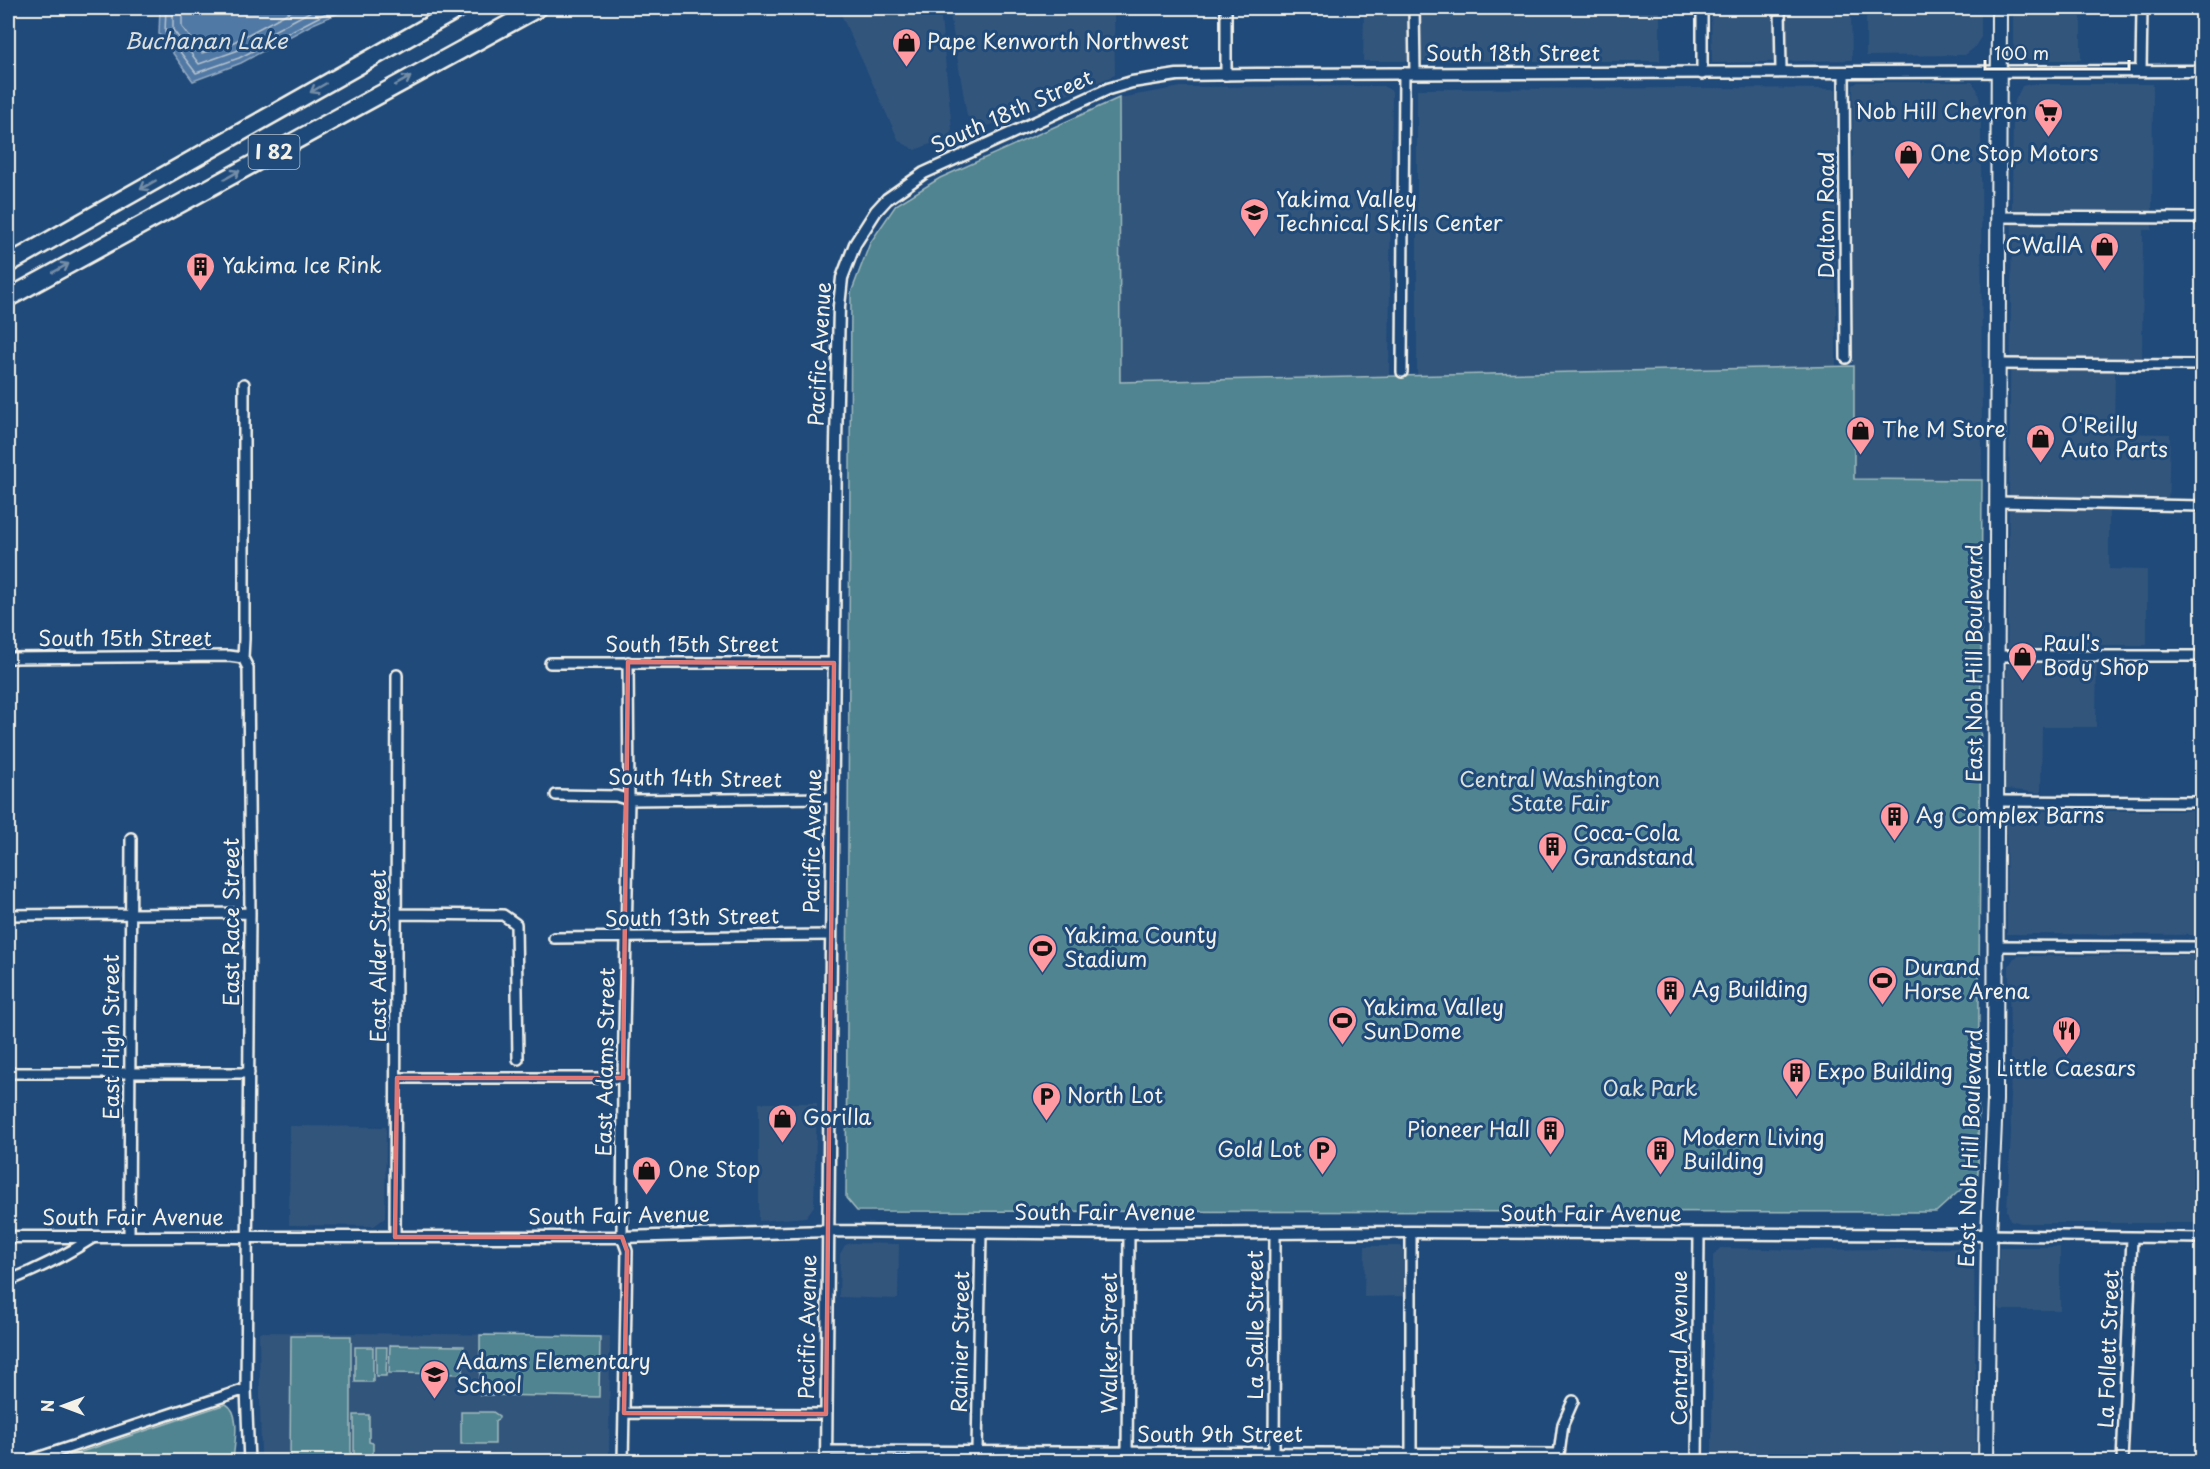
<svg xmlns="http://www.w3.org/2000/svg" width="2210" height="1469" viewBox="0 0 2210 1469" font-family="'Playpen Sans',sans-serif">
  <style>
    .built { fill: #33557c }
    .green { fill: #508490; stroke: #a2babc; stroke-width: 1.5 }
    .water { fill: #5179a5; stroke: #92a9c0; stroke-width: 1.5 }
    .lines { fill: none; stroke-linecap: round; stroke-linejoin: round }
    .shore { stroke: #b3c1cd; stroke-width: 1.5 }
    .minor-casing { stroke: #f4f1e8; stroke-width: 14 }
    .tertiary-casing { stroke: #f4f1e8; stroke-width: 15 }
    .primary-casing { stroke: #f4f1e8; stroke-width: 18 }
    .motorway-casing { stroke: #f4f1e8; stroke-width: 21 }
    .minor { stroke: #1f4a7a; stroke-width: 9 }
    .tertiary { stroke: #1f4a7a; stroke-width: 10 }
    .primary { stroke: #1f4a7a; stroke-width: 14 }
    .motorway { stroke: #1f4a7a; stroke-width: 16 }
    .oneway { stroke: #748da6 }
    .marked { fill: none; stroke: #e27875; stroke-width: 4.5; stroke-linejoin: round }
    .labels { text-anchor: middle; stroke-width: 6; stroke-linejoin: round; paint-order: stroke }
    .shield { fill: #1f4a7a; stroke: #b4bfc7; stroke-width: 1.5 }
    .shield-label { font-size: 20px; font-weight: bold; fill: #f4f1e8 }
    .poi-label { font-size: 21px; fill: #f4f1e8; stroke: #1f4a7a; text-anchor: start }
    .street-label { font-size: 21px; fill: #f4f1e8; stroke: #1f4a7a }
    .park-label { font-size: 21px; fill: #dbe1db; stroke: #1f4a7a }
    .water-label { font-size: 22px; font-style: italic; fill: #dcdfde; stroke: #1f4a7a }
  </style>
  <rect width="100%" height="100%" fill="#1f4a7a"/>
  <filter id="ink" filterUnits="userSpaceOnUse"><feTurbulence type="fractalNoise" baseFrequency=".0167" numOctaves="2"/><feDisplacementMap in="SourceGraphic" scale="12" xChannelSelector="R" yChannelSelector="G"/><feConvolveMatrix kernelMatrix="1 2 1 2 8 2 1 2 1" color-interpolation-filters="sRGB"/></filter>
  <g filter="url(#ink)">
    <path class="built" d="M838,8H940L952,129L949,137L915,150L899,141Z
      M949,8H1114L1115,75L1021,114L988,126H979L967,116Z
      M1364,8H1660V61H1363Z
      M1711,8H1851L1852,60L1712,63Z
      M1866,8H1981V37L1974,48L1965,55L1866,56Z
      M2013,8H2081V60H2028L2017,53L2013,44Z
      M1858,82H1972L1977,89L1981,105L1982,480L1853,479V85Z
      M2031,84H2153L2152,230H2143L2142,371L2115,372L2114,433L2170,434L2168,511H2109V569L2147,570V645H2097L2096,727H2042L2041,793L2006,789L2013,105L2022,86Z
      M1383,86L1392,91L1389,376L1119,382V98L1181,87Z
      M1707,88L1836,89V367L1417,375V89Z
      M2006,811H2202V935L2007,934Z
      M2202,955V1223H2021L2010,1220L2007,1210L2011,1133L2009,966L2014,958L2019,956Z
      M759,1103H817L814,1206L806,1217L759,1221Z
      M290,1126L386,1127L385,1218L374,1226L289,1225Z
      M851,1243L899,1244L898,1299L839,1297L840,1254L845,1245Z
      M1365,1246H1401L1404,1250L1405,1296L1364,1297Z
      M1999,1247H2060V1310H1999Z
      M1720,1248L1804,1250L1974,1248L1976,1461H1712L1713,1256Z
      M259,1332L610,1336L609,1461H261Z"/>
    <path class="green" d="M1119,98L1120,382L1854,366V479L1982,480L1978,1174L1936,1212L857,1211L846,1198L851,293L870,243L896,205L940,178Z
      M480,1335L600,1337L599,1397L480,1395Z
      M291,1336H351V1461H290Z
      M390,1345L464,1346L463,1374L389,1373Z
      M355,1347H373V1382H355Z
      M376,1347H387L386,1376H376Z
      M226,1404C242,1413 234,1445 233,1461H54Z
      M461,1412H493L499,1416V1418L495,1422V1444H461Z
      M354,1415H369V1442L373,1443V1461H354Z"/>
    <path class="water" d="M160,8H350L313,24L241,63L193,81L159,34Z"/>
    <g class="lines">
      <path class="shore" d="M166,8L165,32L196,73L239,58L336,8
        M173,8V30L199,64L236,51L317,8
        M182,8V27L202,53L232,43L297,8"/>
      <defs>
        <path id="minor" d="M1414,8L1415,73
          M1702,8V74
          M1780,8L1781,71
          M2141,71L2142,8
          M1844,72L1846,358
          M1226,75V8
          M1997,217L2202,218
          M1997,364L2202,365
          M1402,372L1404,73
          M244,384V639L243,658L248,668L250,913L246,1389L249,1462
          M1997,502L2202,506
          M1995,656H2202
          M8,658L229,656L243,658
          M550,663H834
          M556,795L616,796L629,800L833,798
          M1996,801L2202,802
          M397,914L503,915L516,924L518,1059
          M8,915L250,913
          M554,938L831,935
          M1995,946L2202,947
          M8,1073H249
          M397,1078H623
          M1989,1235L2202,1238
          M129,1237L131,838
          M395,1237L397,675
          M8,1281C39,1269 66,1255 94,1237
          M624,1413L826,1414
          M826,1451L1559,1454L1563,1424L1573,1401
          M977,1451L981,1233
          M1127,1452L1129,1234
          M1274,1453L1275,1233
          M25,1462L246,1389
          M623,1462L627,1251L622,1237L623,1078L629,800L628,662
          M1411,1462V1232
          M1697,1462L1699,1234
          M2122,1462L2132,1238"/>
        <path id="tertiary" d="M8,1237H622L828,1231L1129,1234L1411,1232L1989,1235
          M826,1462L836,443L839,306L842,278L855,244L876,211L887,199L924,173L1108,89L1132,82L1177,75L1257,74L2202,71"/>
        <path id="primary" d="M1986,1462L1989,1235L1995,1100L1999,8"/>
        <path id="motorway" d="M8,264L460,8
          M8,298L538,8"/>
      </defs>
      <use href="#minor" class="minor-casing"/>
      <use href="#tertiary" class="tertiary-casing"/>
      <use href="#primary" class="primary-casing"/>
      <use href="#motorway" class="motorway-casing"/>
      <use href="#minor" class="minor"/>
      <use href="#tertiary" class="tertiary"/>
      <use href="#primary" class="primary"/>
      <use href="#motorway" class="motorway"/>
    </g>
    <defs><path id="oneway-shaft" d="M-6 0H5M1.5-3L5.5 0L1.5 3" fill="none" stroke-width="1.6" stroke-linecap="round" stroke-linejoin="round" transform="scale(1.5)"/></defs>
    <g class="oneway">
      <use href="#oneway-shaft" transform="translate(403 81) rotate(-29)"/>
      <use href="#oneway-shaft" transform="translate(318 88) rotate(150)"/>
      <use href="#oneway-shaft" transform="translate(232 175) rotate(-29)"/>
      <use href="#oneway-shaft" transform="translate(148 185) rotate(150)"/>
      <use href="#oneway-shaft" transform="translate(61 268) rotate(-29)"/>
    </g>
  </g>
  <path class="marked" d="M628,662L834,663L826,1414L624,1413L627,1251L622,1237H395L397,1078H623Z"/>
  <defs>
    <symbol id="shop-pin" viewBox="-11 -11 22 30"><path d="M0 17L-7.5 6A9.5 9.5 0 1 1 7.5 6Z" fill="#ff9aa2" stroke="#1f4a7a"/><path d="M-5-2.5h2.3a2.7 3.5 0 0 1 5.4 0H5L5.5 6h-11ZM-1.5-2.5h3a1.5 2.3 0 0 0-3 0Z" fill="#111"/></symbol>
    <symbol id="supermarket-pin" viewBox="-11 -11 22 30"><path d="M0 17L-7.5 6A9.5 9.5 0 1 1 7.5 6Z" fill="#ff9aa2" stroke="#1f4a7a"/><path d="M-6-5.5h2.5l.6 2H6L4.5 2H-2.5L-4.4-4H-6ZM-1.5 3.2a1.3 1.3 0 1 0 .1 0ZM3 3.2a1.3 1.3 0 1 0 .1 0Z" fill="#111"/></symbol>
    <symbol id="school-pin" viewBox="-11 -11 22 30"><path d="M0 17L-7.5 6A9.5 9.5 0 1 1 7.5 6Z" fill="#ff9aa2" stroke="#1f4a7a"/><path d="M0-5L7-2L0 1L-7-2ZM-4 1L0 2.5L4 1V4Q0 6-4 4Z" fill="#111"/></symbol>
    <symbol id="building-pin" viewBox="-11 -11 22 30"><path d="M0 17L-7.5 6A9.5 9.5 0 1 1 7.5 6Z" fill="#ff9aa2" stroke="#1f4a7a"/><path d="M-4-6H4V6H1V3H-1V6H-4ZM-2.5-4.3h1.7v1.8h-1.7ZM.8-4.3h1.7v1.8H.8ZM-2.5-1h1.7V.8h-1.7ZM.8-1h1.7V.8H.8Z" fill="#111"/></symbol>
    <symbol id="stadium-pin" viewBox="-11 -11 22 30"><path d="M0 17L-7.5 6A9.5 9.5 0 1 1 7.5 6Z" fill="#ff9aa2" stroke="#1f4a7a"/><path d="M0-5a6.5 5 0 1 0 0 10a6.5 5 0 1 0 0-10ZM-3.5-1.8h7v3.6h-7Z" fill="#111"/></symbol>
    <symbol id="restaurant-pin" viewBox="-11 -11 22 30"><path d="M0 17L-7.5 6A9.5 9.5 0 1 1 7.5 6Z" fill="#ff9aa2" stroke="#1f4a7a"/><path d="M-5-6h1v4h1v-4h1v4h1v-4h1v5L-1.5 .5V6h-2V.5L-5-1ZM5-6V6H3V1.5H1.5Q1.5-4 5-6Z" fill="#111"/></symbol>
    <symbol id="parking-pin" viewBox="-11 -11 22 30"><path d="M0 17L-7.5 6A9.5 9.5 0 1 1 7.5 6Z" fill="#ff9aa2" stroke="#1f4a7a"/><path d="M-3.5-5.5H1a3.5 3.5 0 0 1 0 7H-1V5.5H-3.5ZM-1-3.4V-.6H.8a1.4 1.4 0 0 0 0-2.8Z" fill="#111"/></symbol>
  </defs>
  <g fill-rule="evenodd">
    <use href="#shop-pin" x="890" y="26" width="33" height="45"/>
    <use href="#supermarket-pin" x="2032" y="96" width="33" height="45"/>
    <use href="#shop-pin" x="1892" y="138" width="33" height="45"/>
    <use href="#school-pin" x="1238" y="196" width="33" height="45"/>
    <use href="#shop-pin" x="2088" y="230" width="33" height="45"/>
    <use href="#building-pin" x="184" y="250" width="33" height="45"/>
    <use href="#shop-pin" x="1844" y="414" width="33" height="45"/>
    <use href="#shop-pin" x="2024" y="422" width="33" height="45"/>
    <use href="#shop-pin" x="2006" y="640" width="33" height="45"/>
    <use href="#building-pin" x="1878" y="800" width="33" height="45"/>
    <use href="#building-pin" x="1536" y="830" width="33" height="45"/>
    <use href="#stadium-pin" x="1026" y="932" width="33" height="45"/>
    <use href="#stadium-pin" x="1866" y="964" width="33" height="45"/>
    <use href="#building-pin" x="1654" y="974" width="33" height="45"/>
    <use href="#stadium-pin" x="1326" y="1004" width="33" height="45"/>
    <use href="#restaurant-pin" x="2050" y="1014" width="33" height="45"/>
    <use href="#building-pin" x="1780" y="1056" width="33" height="45"/>
    <use href="#parking-pin" x="1030" y="1080" width="33" height="45"/>
    <use href="#shop-pin" x="766" y="1102" width="33" height="45"/>
    <use href="#building-pin" x="1534" y="1114" width="33" height="45"/>
    <use href="#parking-pin" x="1306" y="1134" width="33" height="45"/>
    <use href="#building-pin" x="1644" y="1134" width="33" height="45"/>
    <use href="#shop-pin" x="630" y="1154" width="33" height="45"/>
    <use href="#school-pin" x="418" y="1358" width="33" height="45"/>
  </g>
  <g class="labels">
    <rect class="shield" x="248.5" y="135" width="51" height="34" rx="4.5"/>
    <g class="shield-label">
      <text x="274" y="159">I 82</text>
    </g>
    <g class="poi-label">
      <text x="927" y="49">Pape Kenworth Northwest</text>
      <text x="2027" y="119" text-anchor="end">Nob Hill Chevron</text>
      <text x="1930" y="161">One Stop Motors</text>
      <text x="1276" y="207">Yakima Valley<tspan x="1276" dy="24">Technical Skills Center</tspan></text>
      <text x="2083" y="253" text-anchor="end">CWallA</text>
      <text x="222" y="273">Yakima Ice Rink</text>
      <text x="2061" y="433">O'Reilly<tspan x="2061" dy="24">Auto Parts</tspan></text>
      <text x="1882" y="437">The M Store</text>
      <text x="2043" y="651">Paul's<tspan x="2043" dy="24">Body Shop</tspan></text>
      <text x="1916" y="823">Ag Complex Barns</text>
      <text x="1573" y="841">Coca-Cola<tspan x="1573" dy="24">Grandstand</tspan></text>
      <text x="1064" y="943">Yakima County<tspan x="1064" dy="24">Stadium</tspan></text>
      <text x="1904" y="975">Durand<tspan x="1904" dy="24">Horse Arena</tspan></text>
      <text x="1692" y="997">Ag Building</text>
      <text x="1363" y="1015">Yakima Valley<tspan x="1363" dy="24">SunDome</tspan></text>
      <text x="2066" y="1076" text-anchor="middle">Little Caesars</text>
      <text x="1817" y="1079">Expo Building</text>
      <text x="1067" y="1103">North Lot</text>
      <text x="803" y="1125">Gorilla</text>
      <text x="1530" y="1137" text-anchor="end">Pioneer Hall</text>
      <text x="1682" y="1145">Modern Living<tspan x="1682" dy="24">Building</tspan></text>
      <text x="1302" y="1157" text-anchor="end">Gold Lot</text>
      <text x="668" y="1177">One Stop</text>
      <text x="456" y="1369">Adams Elementary<tspan x="456" dy="24">School</tspan></text>
    </g>
    <g class="street-label">
      <text x="1513" y="61">South 18th Street</text>
      <text transform="translate(1012 112) rotate(-24)" y="7">South 18th Street</text>
      <text transform="translate(1827 215) rotate(-90)" y="7">Dalton Road</text>
      <text transform="translate(820 354) rotate(-87)" y="7">Pacific Avenue</text>
      <text x="125" y="646">South 15th Street</text>
      <text x="692" y="652">South 15th Street</text>
      <text transform="translate(1975 663) rotate(-90)" y="7">East Nob Hill Boulevard</text>
      <text transform="translate(695 779) rotate(1)" y="7">South 14th Street</text>
      <text transform="translate(813 841) rotate(-89)" y="7">Pacific Avenue</text>
      <text transform="translate(692 918) rotate(-1)" y="7">South 13th Street</text>
      <text transform="translate(232 922) rotate(-90)" y="7">East Race Street</text>
      <text transform="translate(379 956) rotate(-90)" y="7">East Alder Street</text>
      <text transform="translate(112 1037) rotate(-90)" y="7">East High Street</text>
      <text transform="translate(606 1062) rotate(-89)" y="7">East Adams Street</text>
      <text transform="translate(1971 1148) rotate(-88)" y="7">East Nob Hill Boulevard</text>
      <text x="1105" y="1220">South Fair Avenue</text>
      <text x="1591" y="1221">South Fair Avenue</text>
      <text transform="translate(619 1216) rotate(-1)" y="7">South Fair Avenue</text>
      <text x="133" y="1225">South Fair Avenue</text>
      <text transform="translate(1256 1325) rotate(-90)" y="7">La Salle Street</text>
      <text transform="translate(808 1327) rotate(-89)" y="7">Pacific Avenue</text>
      <text transform="translate(961 1342) rotate(-89)" y="7">Rainier Street</text>
      <text transform="translate(1110 1343) rotate(-90)" y="7">Walker Street</text>
      <text transform="translate(1680 1348) rotate(-90)" y="7">Central Avenue</text>
      <text transform="translate(2109 1349) rotate(-88)" y="7">La Follett Street</text>
      <text x="1220" y="1442">South 9th Street</text>
    </g>
    <g class="park-label">
      <text x="1560" y="787">Central Washington<tspan x="1560" dy="24">State Fair</tspan></text>
      <text x="1650" y="1096">Oak Park</text>
    </g>
    <g class="water-label">
      <text x="206" y="49">Buchanan Lake</text>
    </g>
  </g>
  <rect width="2210" height="1469" fill="none" stroke="#1f4a7a" stroke-width="30"/>
  <rect x="15" y="15" width="2180" height="1439" fill="none" stroke="#f4f1e8" stroke-width="2" filter="url(#ink)"/>
  <g transform="translate(63 1406) rotate(270)" stroke="#1f4a7a" stroke-width="4.5" paint-order="stroke">
  <path d="M0-4.5L10 22L0 15L-10 22Z" fill="#f4f1e8"/>
  <text y="-9" font-size="16" font-weight="bold" text-anchor="middle" fill="#f4f1e8">N</text>
  </g>
  <path d="M1985 60v9h144v-9" fill="none" stroke="#f4f1e8" stroke-width="3"/>
  <text x="1994" y="60" font-size="18" fill="#f4f1e8" stroke="#1f4a7a" stroke-width="4.5" paint-order="stroke">100 m</text>
</svg>
